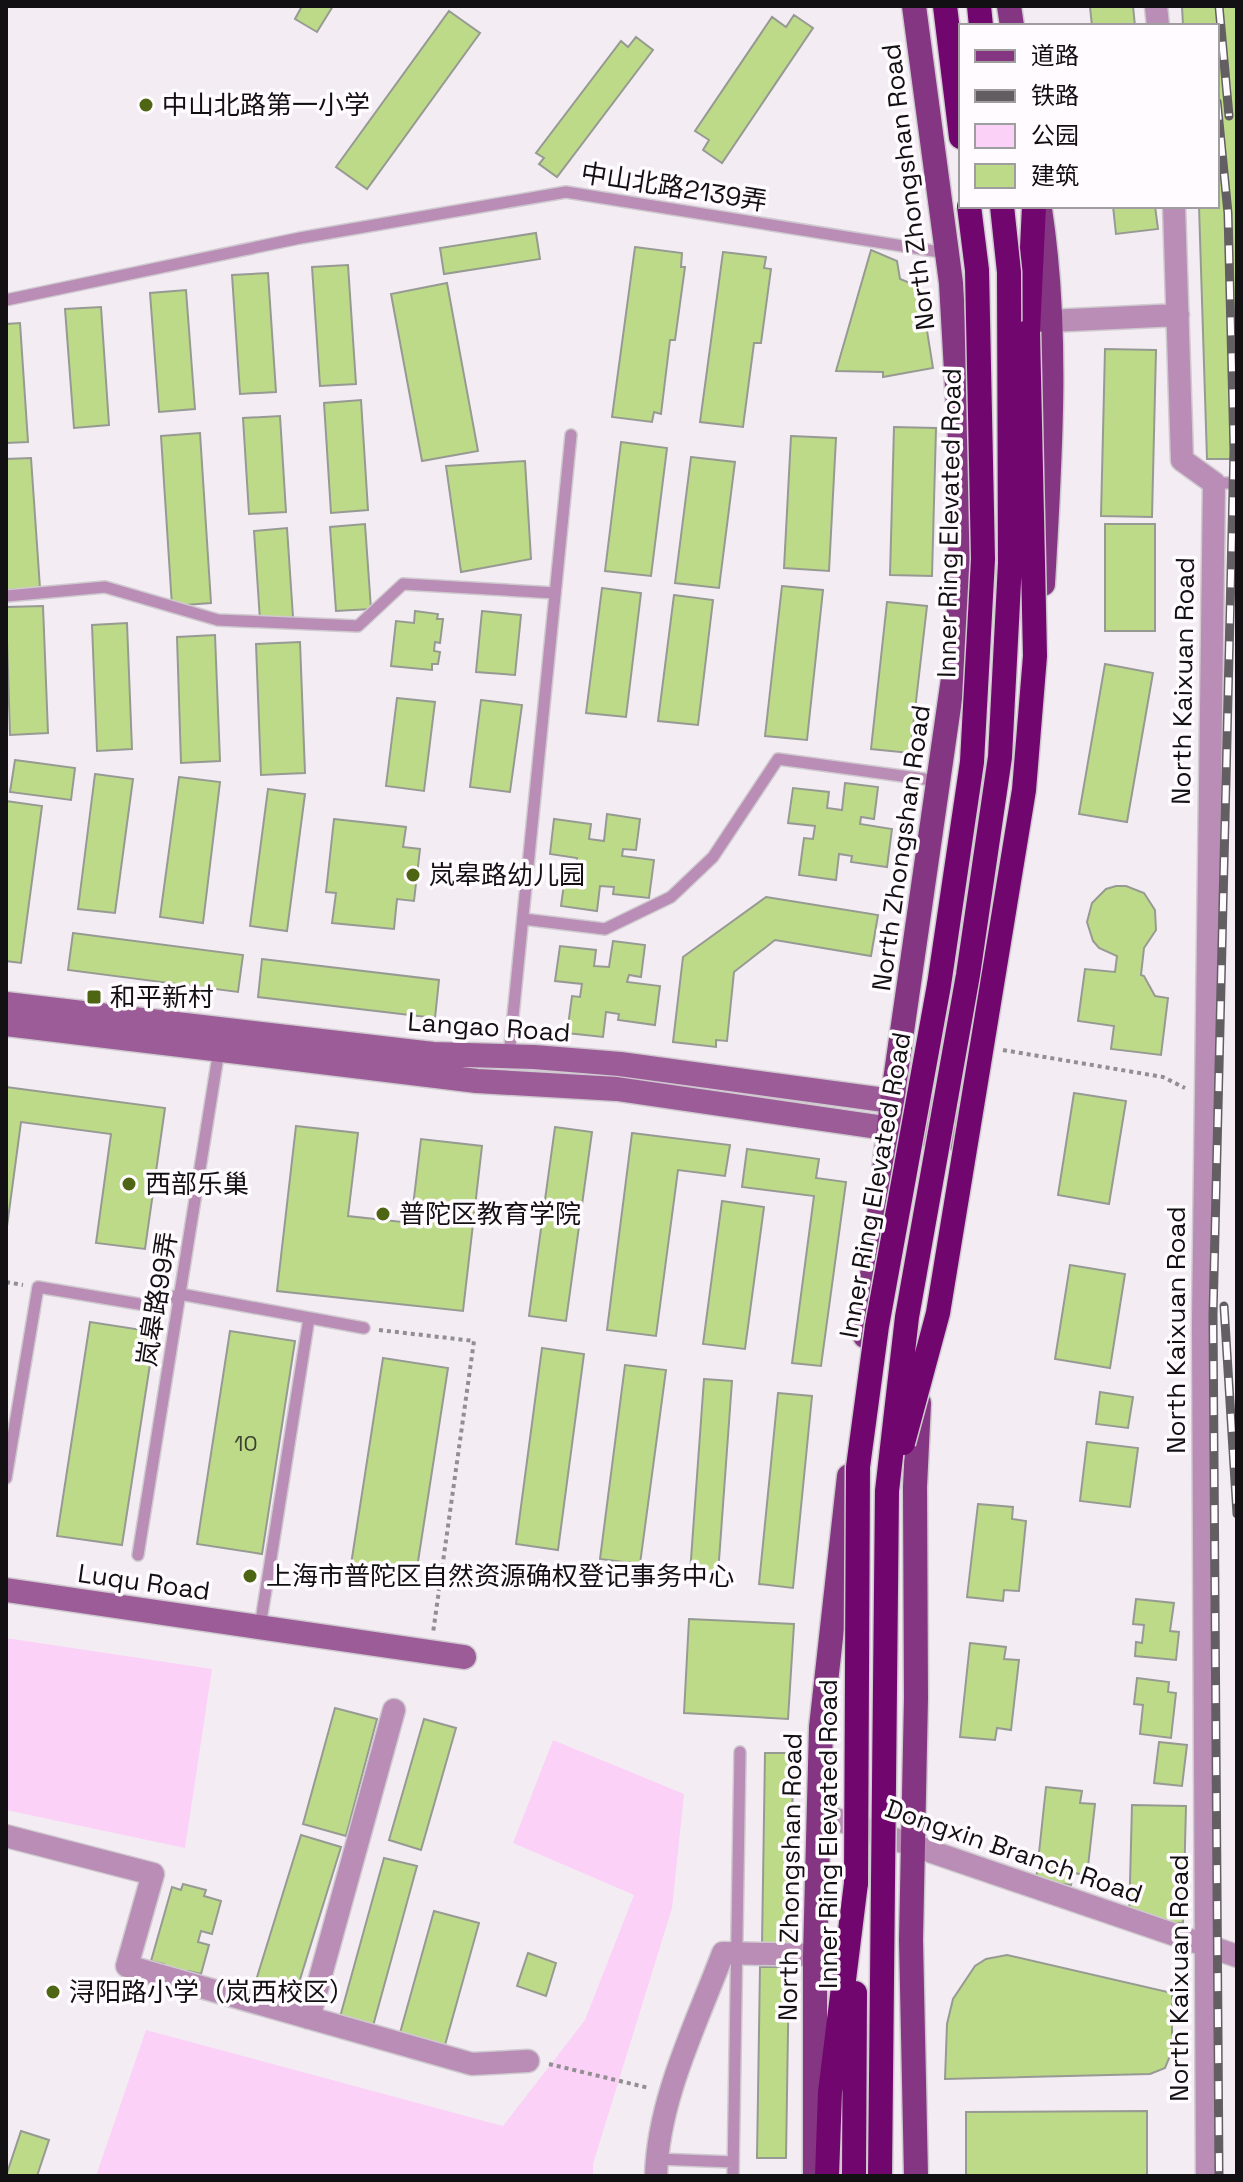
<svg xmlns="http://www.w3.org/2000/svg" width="1243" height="2182" viewBox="0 0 1243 2182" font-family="'Space Grotesk','Noto Sans SC',sans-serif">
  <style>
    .green { fill: #fbd1f7 }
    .building { fill: #bdda88; stroke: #979a93; stroke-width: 2 }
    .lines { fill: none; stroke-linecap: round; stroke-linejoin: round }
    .lane-casing { stroke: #cfcacf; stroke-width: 14 }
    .street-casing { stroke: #cfcacf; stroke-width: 25 }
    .secondary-casing { stroke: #cfcacf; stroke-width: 27 }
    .primary-casing { stroke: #cfcacf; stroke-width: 27 }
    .highway-casing { stroke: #cfcacf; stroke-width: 27 }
    .path { stroke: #928e92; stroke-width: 4; stroke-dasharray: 4 4; stroke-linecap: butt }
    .lane { stroke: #b98db5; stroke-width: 11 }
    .street { stroke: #b98db5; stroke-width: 22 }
    .secondary { stroke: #9c5c98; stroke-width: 24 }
    .primary { stroke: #853682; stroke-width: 24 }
    .highway { stroke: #71076e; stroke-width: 24 }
    .rail-casing { stroke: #625e62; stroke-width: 9 }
    .rail { stroke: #fffbff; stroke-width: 6; stroke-dasharray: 18; stroke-linecap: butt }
    .highway-bridge-casing { stroke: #cfcacf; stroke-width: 27; stroke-linecap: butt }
    .highway-bridge { stroke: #71076e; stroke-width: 24 }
    .poi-dot { fill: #4e6514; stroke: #fffbff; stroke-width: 3 }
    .labels { text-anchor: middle; stroke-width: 7; stroke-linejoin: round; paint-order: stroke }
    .number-label { font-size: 22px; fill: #3d4230 }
    .poi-label { font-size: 26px; fill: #121012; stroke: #fffbff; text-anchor: start }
    .street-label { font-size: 26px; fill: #121012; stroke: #fffbff }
  </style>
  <rect width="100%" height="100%" fill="#f3edf3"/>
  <path class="green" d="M6,1638L212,1669L185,1848L6,1810Z
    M553,1740L684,1794L672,1908L593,2164V2176H96L146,2030L503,2126L585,2020L634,1895L513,1843Z"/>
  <path class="building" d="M302,6H333L317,32L295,19Z
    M1133,6L1135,26H1092L1090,7Z
    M1182,6H1237V459H1207L1199,206H1217V26H1183Z
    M449,11L480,33L367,189L336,167Z
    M794,15L813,28L722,163L703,150L709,140L695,131L772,17L786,27Z
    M636,37L653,50L557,177L539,164L544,158L536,153L621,41L628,47Z
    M1113,206H1155L1158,229L1116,234Z
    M536,233L540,259L444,274L440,248Z
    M635,247L682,253L681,267H685L675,340H670L661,414L654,412L652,422L612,417Z
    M871,250L897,261L900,279L920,287L933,368L883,377V372L836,371Z
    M723,252L766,257L764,268L771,269L761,343H754L743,427L700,422Z
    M348,265L356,384L320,386L312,267Z
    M268,273L276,392L240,394L232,275Z
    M447,283L478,451L422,461L391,294Z
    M186,290L195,409L159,412L150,293Z
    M101,307L109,425L74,428L65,309Z
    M20,323L28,442L6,443V324Z
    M1105,349L1156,350L1152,517L1101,516Z
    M361,400L368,510L331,513L324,403Z
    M280,416L286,512L249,514L243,418Z
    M894,427L936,428L932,576L890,575Z
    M200,433L211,603L172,606L161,436Z
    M791,436L836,438L829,571L784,568Z
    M621,442L667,448L651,576L605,571Z
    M691,457L735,462L719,588L675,583Z
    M31,458L40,588L6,590V459Z
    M525,461L531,559L461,572L446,466Z
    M365,524L371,609L336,611L330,527Z
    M1105,524H1155V631H1105Z
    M287,528L293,617L260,620L254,531Z
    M782,586L823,590L807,740L765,736Z
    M602,588L641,593L626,717L586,713Z
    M674,595L713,600L698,725L658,721Z
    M887,602L927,606L910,753L871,749Z
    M43,606L48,733L10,735L6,607Z
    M415,611L438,614L437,619H443L440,643L435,642L434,651L440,652L438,664H432V670L391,666L396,621L414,623Z
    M482,611L521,615L515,675L476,672Z
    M127,623L132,749L97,751L92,625Z
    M215,635L220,761L181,763L177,637Z
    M300,642L305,773L261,775L256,644Z
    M1105,664L1153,673L1127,822L1079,814Z
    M397,698L435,702L424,791L386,786Z
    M481,700L522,705L510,792L470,787Z
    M15,760L75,768L71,800L10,792Z
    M95,774L133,779L115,913L78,909Z
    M179,777L220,782L203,923L160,917Z
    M845,783L878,787L874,819L861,817L860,824L892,829L887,867L851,862L852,856L839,854L836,880L799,875L804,838L813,839L815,826L788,823L793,788L829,792L827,808L842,810Z
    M268,789L305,794L287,931L250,926Z
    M6,801L42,806L21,963L6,961Z
    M607,814L640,819L636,850L623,849L622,856L654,860L649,898L613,894L614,887L600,886L597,911L561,906L566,869L575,871L577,858L550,854L554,819L591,824L589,839L604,841Z
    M334,819L406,827L403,847L420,849L414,901L397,899L394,929L332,923L336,893L326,892Z
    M1116,886H1126L1144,893L1155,910L1156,930L1144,948L1141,975L1144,976L1155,996L1168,998L1161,1055L1111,1049L1114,1026L1078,1021L1085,969L1115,972L1117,956L1099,948L1093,941L1087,922L1092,903L1106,889Z
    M766,897L878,915L871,956L775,940L734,972L727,1041L716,1040V1047L673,1042L683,957Z
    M73,933L243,955L238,992L68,970Z
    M613,941L645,945L641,977L629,975L627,982L660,986L655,1025L618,1020L619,1014L606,1012L603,1037L567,1033L572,996L580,997L582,984L555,981L560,946L596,950L594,966L609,967Z
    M262,959L439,980L435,1018L258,997Z
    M6,1087L165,1108L145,1249L96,1243L111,1134L21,1122L6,1234Z
    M1074,1093L1126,1101L1109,1204L1058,1195Z
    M296,1126L358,1133L348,1216L411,1223L421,1139L482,1146L463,1311L277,1291Z
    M555,1127L592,1132L566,1321L529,1316Z
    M632,1133L730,1145L725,1176L678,1170L656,1336L607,1330Z
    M747,1149L819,1159L816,1178L846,1182L821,1366L792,1363L814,1196L742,1187Z
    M722,1201L764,1207L745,1349L703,1344Z
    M1070,1265L1125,1274L1110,1368L1055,1359Z
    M90,1322L155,1332L122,1545L57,1536Z
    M230,1331L295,1341L262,1554L197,1544Z
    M542,1348L584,1354L558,1550L516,1544Z
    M383,1358L448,1368L415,1581L350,1571Z
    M625,1365L666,1370L640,1564L600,1559Z
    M704,1379L732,1381L718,1574L690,1573Z
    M1100,1392L1133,1397L1128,1428L1096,1424Z
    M778,1393L812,1396L793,1588L759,1584Z
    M1087,1442L1138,1448L1130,1507L1080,1501Z
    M978,1504L1013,1507L1012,1519L1026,1521L1019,1591L1004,1590L1003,1601L967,1597Z
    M1136,1599L1174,1603L1170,1631L1179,1632L1176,1660L1135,1656L1136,1642L1142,1643L1144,1625L1133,1624Z
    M689,1619L794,1624L788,1719L684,1713Z
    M970,1643L1006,1647L1004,1659L1019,1660L1011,1730L997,1728L995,1740L960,1737Z
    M1137,1678L1169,1682L1168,1692L1176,1693L1171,1738L1140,1734L1143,1705L1134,1704Z
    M335,1708L377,1719L346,1836L303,1824Z
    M424,1719L456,1728L421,1850L389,1840Z
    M1159,1742L1187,1745L1182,1786L1154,1783Z
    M765,1753H793L791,1944H762Z
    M1046,1787L1082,1791L1080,1803L1095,1804L1087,1875L1073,1873L1071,1885L1036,1881Z
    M1132,1805L1186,1806L1183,1923L1129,1922Z
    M301,1835L341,1847L293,2002L253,1990Z
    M384,1858L417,1866L373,2026L340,2017Z
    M183,1884L206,1890L204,1896L221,1901L212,1934L201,1931L198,1942L209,1945L201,1974L188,1971L186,1978L162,1971L164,1964L151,1961L172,1887L181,1890Z
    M434,1911L479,1923L445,2045L400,2033Z
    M528,1953L556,1963L546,1996L517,1986Z
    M1007,1955L1172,1993V2051L1165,2068L1150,2074L945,2079L947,2024L953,1999L975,1966L986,1959Z
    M1007,1955L1172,1993V2051L1165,2068L1150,2074L945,2079L947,2024L953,1999L975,1966L986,1959Z
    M760,1967H789L786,2158H757Z
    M1147,2111V2176H966V2112Z
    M21,2131L49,2140L37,2176H6Z"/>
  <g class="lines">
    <defs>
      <path id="lane" d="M6,300L300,238L566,192L946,253
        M1214,483H1237
        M6,596L105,587L218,620L358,626L403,584L555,593
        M523,919L605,929L671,897L713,857L778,759L939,781
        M509,1056L571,435
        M6,1478L38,1287L151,1306L180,1294L364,1328
        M138,1555L219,1050
        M260,1627L309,1318
        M657,2159L733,2162
        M733,2176L740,1752"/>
      <path id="street" d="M1156,6L1158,26
        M1174,206L1182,460L1214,483L1203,1323L1207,2176
        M1049,321L1178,315
        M818,1813L1237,1956
        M6,1836L153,1874L127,1966L472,2064L528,2061
        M309,2018L394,1710
        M656,2176C658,2099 696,2025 723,1953L815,1955"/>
      <path id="secondary" d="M6,1004L433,1054L534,1057L620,1064L892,1101L968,1114
        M6,1024L477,1081L617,1089L960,1139
        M6,1590L464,1657"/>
      <path id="primary" d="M1009,6L1012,26
        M1040,209C1059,332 1050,460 1043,584
        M865,1336L892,1101L958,644L962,476L951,283L914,6
        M815,2176V1955L821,1727L849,1476
        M916,2176L911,1940L916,1698L915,1487L919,1403"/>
      <path id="highway" d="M945,6L961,137
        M979,6L981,26
        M1028,332L1034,206
        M827,2176L830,2092L856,1883
        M854,2176L855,1993"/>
    </defs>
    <use href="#lane" class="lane-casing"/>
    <use href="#street" class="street-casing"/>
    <use href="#secondary" class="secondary-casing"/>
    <use href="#primary" class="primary-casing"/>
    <use href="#highway" class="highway-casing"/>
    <path class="path" d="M1003,1050L1163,1077L1185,1088
      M6,1282L23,1285
      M379,1330L474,1341L433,1633
      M549,2064L649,2088"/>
    <use href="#lane" class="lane"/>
    <use href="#street" class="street"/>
    <use href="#secondary" class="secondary"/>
    <use href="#primary" class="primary"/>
    <use href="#highway" class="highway"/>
    <defs>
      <path id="rail" d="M1219,6L1229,116
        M1217,102L1228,213L1234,450L1213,1315L1219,2176
        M1224,1306L1237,1514"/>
    </defs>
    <use href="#rail" class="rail-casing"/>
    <use href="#rail" class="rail"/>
    <defs>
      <path id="highway-bridge" d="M903,1443L938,1313L1024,790L1035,656L1028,332
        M856,1883L858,1467L877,1326L939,985L972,762L983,559L977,270L969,206
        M880,2176L887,1491L907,1317L968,975L1000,757L1010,563L1009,272L1002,206"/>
    </defs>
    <use href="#highway-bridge" class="highway-bridge-casing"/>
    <use href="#highway-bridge" class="highway-bridge"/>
  </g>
  <g class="poi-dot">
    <circle cx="146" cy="105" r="8"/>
    <circle cx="413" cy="875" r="8"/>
    <rect x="86" y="989" width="16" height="16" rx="4"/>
    <circle cx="129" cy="1184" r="8"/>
    <circle cx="383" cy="1214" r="8"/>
    <circle cx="250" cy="1576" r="8"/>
    <circle cx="53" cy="1992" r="8"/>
  </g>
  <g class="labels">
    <g class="number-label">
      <text x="246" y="1451">10</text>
    </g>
    <g class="poi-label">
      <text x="162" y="114">中山北路第一小学</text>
      <text x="429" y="884">岚皋路幼儿园</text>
      <text x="110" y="1006">和平新村</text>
      <text x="145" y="1193">西部乐巢</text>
      <text x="399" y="1223">普陀区教育学院</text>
      <text x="266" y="1585">上海市普陀区自然资源确权登记事务中心</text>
      <text x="69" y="2001">浔阳路小学（岚西校区）</text>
    </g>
    <g class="street-label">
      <text transform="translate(674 187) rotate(9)" y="9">中山北路2139弄</text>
      <text transform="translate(908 187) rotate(-97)" y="9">North Zhongshan Road</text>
      <text transform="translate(949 523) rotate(-89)" y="9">Inner Ring Elevated Road</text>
      <text transform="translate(1183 681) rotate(-89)" y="9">North Kaixuan Road</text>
      <text transform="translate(901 848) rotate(-82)" y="9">North Zhongshan Road</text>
      <text transform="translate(489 1027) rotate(4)" y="9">Langao Road</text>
      <text transform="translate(875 1185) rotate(-80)" y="9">Inner Ring Elevated Road</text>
      <text transform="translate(157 1299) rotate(-81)" y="9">岚皋路99弄</text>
      <text transform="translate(1176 1330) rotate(-90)" y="9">North Kaixuan Road</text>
      <text transform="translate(144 1582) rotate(8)" y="9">Luqu Road</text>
      <text transform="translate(828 1834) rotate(-90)" y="9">Inner Ring Elevated Road</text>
      <text transform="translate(1014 1851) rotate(19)" y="9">Dongxin Branch Road</text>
      <text transform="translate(790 1877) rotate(-89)" y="9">North Zhongshan Road</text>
      <text transform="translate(1179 1978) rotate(-90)" y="9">North Kaixuan Road</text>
    </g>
  </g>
  <rect width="1243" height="2182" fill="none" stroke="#121012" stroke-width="16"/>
  <rect x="959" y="24" width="260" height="184" fill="#fffbff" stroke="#a09da0" stroke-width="2"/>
  <rect x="975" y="50" width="40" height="12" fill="#853682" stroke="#a09da0" stroke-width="2"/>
  <text x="1031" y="64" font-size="24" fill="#121012">道路</text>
  <rect x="975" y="90" width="40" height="12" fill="#625e62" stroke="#a09da0" stroke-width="2"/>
  <text x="1031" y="104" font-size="24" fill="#121012">铁路</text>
  <rect x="975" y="124" width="40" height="24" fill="#fbd1f7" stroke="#a09da0" stroke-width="2"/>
  <text x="1031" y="144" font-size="24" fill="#121012">公园</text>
  <rect x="975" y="164" width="40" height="24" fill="#bdda88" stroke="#a09da0" stroke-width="2"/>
  <text x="1031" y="184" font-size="24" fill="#121012">建筑</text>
</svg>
